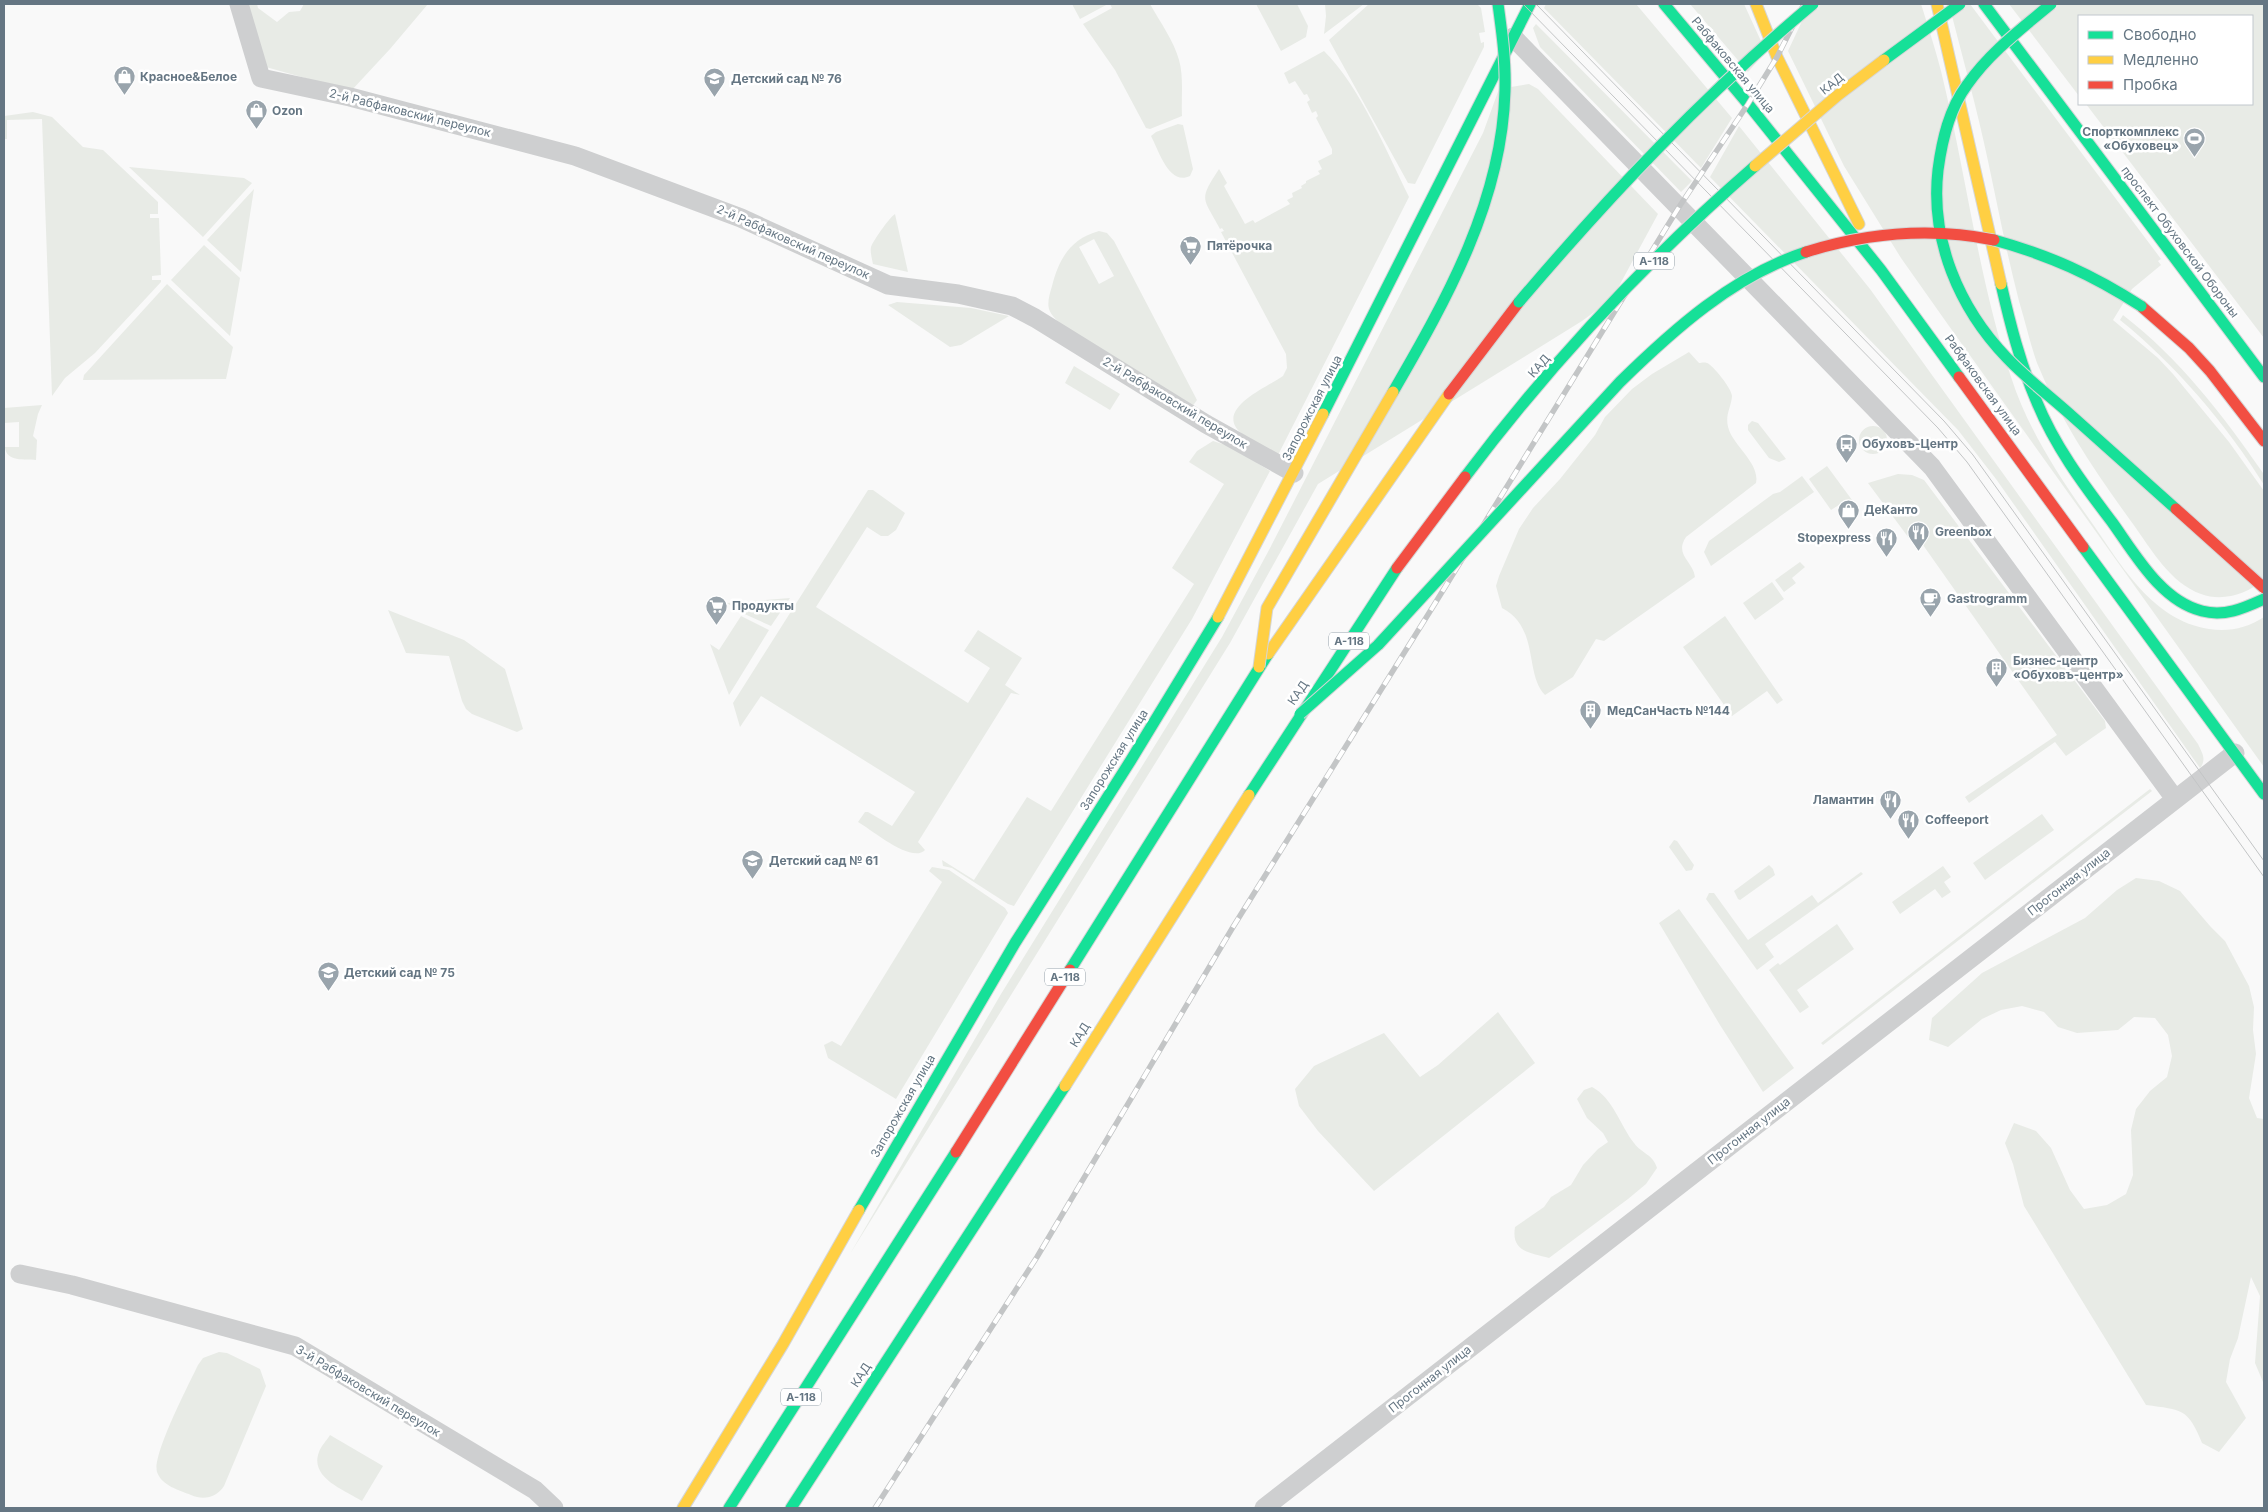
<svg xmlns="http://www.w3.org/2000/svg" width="2268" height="1512" viewBox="0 0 2268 1512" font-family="Inter,sans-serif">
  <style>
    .green { fill: #e8ebe6; fill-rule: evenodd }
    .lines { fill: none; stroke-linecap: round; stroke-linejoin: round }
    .fast-casing { stroke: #d5d6d7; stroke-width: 13 }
    .slow-casing { stroke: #d5d6d7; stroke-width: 13 }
    .jam-casing { stroke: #d5d6d7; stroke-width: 13 }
    .street { stroke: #cecfd0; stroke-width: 19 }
    .fast { stroke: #16e098; stroke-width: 11 }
    .slow { stroke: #ffcf43; stroke-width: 11 }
    .jam { stroke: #f24e42; stroke-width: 11 }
    .tram { stroke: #c3c5c6; stroke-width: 1 }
    .rail-casing { stroke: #c3c5c6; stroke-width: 5.5 }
    .rail { stroke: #fff; stroke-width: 4; stroke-dasharray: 11; stroke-linecap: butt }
    .fast-bridge-casing { stroke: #d5d6d7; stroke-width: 13; stroke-linecap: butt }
    .slow-bridge-casing { stroke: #d5d6d7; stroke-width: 13; stroke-linecap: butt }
    .jam-bridge-casing { stroke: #d5d6d7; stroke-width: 13; stroke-linecap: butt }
    .fast-bridge { stroke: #16e098; stroke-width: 11 }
    .slow-bridge { stroke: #ffcf43; stroke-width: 11 }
    .jam-bridge { stroke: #f24e42; stroke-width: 11 }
    .labels { text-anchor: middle; stroke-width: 5; stroke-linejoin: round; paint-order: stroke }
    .shield { fill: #fff; stroke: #939fa8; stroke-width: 1 }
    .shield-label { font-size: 11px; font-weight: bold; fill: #657683 }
    .street-label { font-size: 12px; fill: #657683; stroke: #fff }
    .poi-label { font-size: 12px; font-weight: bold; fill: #657683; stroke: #fff; text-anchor: start }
  </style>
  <rect width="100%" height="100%" fill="#f9f9f9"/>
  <path class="green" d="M248,4H257L258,8L277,22L289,12L300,11L304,4H428L390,49L351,91L266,67Z
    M1072,4H1108L1080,19Z
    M1110,4H1150C1160,22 1174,41 1179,60C1184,77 1181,99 1182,116L1150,129L1146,128L1115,70L1083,24L1112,8Z
    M1256,4H1297L1308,26L1306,37L1281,51Z
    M1325,4H1364L1324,34L1326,16Z
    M1369,4H1477L1481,8L1485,32L1479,33L1481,43L1484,42V47L1415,184L1408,183L1329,40Z
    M1546,4H1636L1732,118L1701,168L1544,8Z
    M1690,4H1744L1766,52L1748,72Z
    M1810,4H1921C1928,26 1935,48 1941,71C1966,173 1978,277 2011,377C2028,430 2060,478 2092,523C2122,566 2152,620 2209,629C2229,632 2247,628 2264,617V767L1949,326L1901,258L1844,166L1788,51Z
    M1949,4H1970L2161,259L2158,261L2161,265L2132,289L2113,320L2158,358L2173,374L2229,442L2264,491V580C2246,594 2223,602 2201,594C2170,583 2151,549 2133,524C2096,473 2061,422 2037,363C2030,343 2025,321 2019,301C2007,255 1998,208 1988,161C1977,108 1962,56 1949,4Z
    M2009,4H2264V338L2086,104H2252V16H2079V96Z
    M1536,24L1692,181L1681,192L1540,47L1533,28Z
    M1324,51C1359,85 1387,152 1409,197L1277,457C1265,449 1251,443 1241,433C1214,409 1266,388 1283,376L1287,368L1286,354L1221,232L1224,231L1222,228L1220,229C1203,197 1198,201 1219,169L1227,183L1224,186L1245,224L1253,220L1255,223L1290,204L1287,200L1293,197L1292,193L1302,188L1301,186L1306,183V181L1320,174L1318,171L1322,169L1318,161L1332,154V149L1316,118L1318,116L1316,111L1312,113L1307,102L1310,100L1307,94L1304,95L1295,81L1289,84L1284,73Z
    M1529,84L1538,89L1658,214L1612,299L1582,321L1511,365L1318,484L1230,643L850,1254L1001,994L1222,637L1269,550L1483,133L1499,89Z
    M33,112L52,117L83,147L103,150L158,202V214H150V218H159L161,275L152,276V280H161V282L95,353L65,378L52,396L42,119L7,120V139H4V116Z
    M1178,124L1183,125L1193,169L1190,176C1169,186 1159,151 1151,136L1156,132Z
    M1739,126L1870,289L2198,744C2202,753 2207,759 2200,768L1996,479L1958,430L1710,177Z
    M129,167L244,178L252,183L203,237Z
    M254,189L241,272L207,240Z
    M895,214L908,272L873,264C872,259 870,252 871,247C873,241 889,218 895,214Z
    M1099,231L1107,233L1114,241L1197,400L1192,407L1064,327C1059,322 1051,316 1049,309C1047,302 1050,293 1052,286C1059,259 1070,239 1099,231ZM1094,239L1114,276L1099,284L1079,247Z
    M204,245L240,278L230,336L171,280Z
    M167,284L233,347L226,379L83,380L84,375Z
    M897,302L971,308L1009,316L961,345L950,347L888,305Z
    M2123,315C2180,359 2222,414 2263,473L2264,485C2228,426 2174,363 2120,320Z
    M1689,352L1699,363C1701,363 1704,362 1707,363C1713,365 1732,389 1732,396C1731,409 1724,415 1729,430C1735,447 1760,464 1756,483L1686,537C1674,555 1693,561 1695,577L1604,641L1596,639L1573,677L1545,695C1524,673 1540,628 1502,608L1496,586L1499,576L1519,529L1533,508L1560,479L1595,435L1605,417L1632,389L1652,374Z
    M1074,366L1120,394L1110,410L1065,383Z
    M42,405L38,414L33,436L37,440L36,460C25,459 6,462 5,447H19V422L4,423V408Z
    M1752,421L1758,423L1786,459L1779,462L1769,458L1748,430V425Z
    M1859 440a14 14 0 1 1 28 0a14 14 0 1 1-28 0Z
    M1213,441L1232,447L1270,471L1192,619L1014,906L1008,904L952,868L943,866L942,860L974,880L1027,797L1051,811L1194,584L1172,568L1224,484L1189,462L1197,451Z
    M1827,466L1852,500L1844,505L1842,503L1831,510L1809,479Z
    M1898,474L1912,475L1924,480L2105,721L2106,728L2066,756L2055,742L1969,803L1965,797L2057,735L1923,545L1917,549L1868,483Z
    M1802,476L1814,492L1711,566L1704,552L1709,541L1773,494L1780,492Z
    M868,490H873L905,513L896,530L888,536H881L867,527L816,607L968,703L990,668L964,651L978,630L1022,658L1005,685L1020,695L1011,693L918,842L925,850C912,864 872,830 858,822L865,812H868L892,826L915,792L761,696L740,727L733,703Z
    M1800,562L1805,567L1792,578L1796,583L1784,592L1775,580Z
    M1772,582L1784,599L1755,620L1743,603Z
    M790,598L771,626L740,612L727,603Z
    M388,610L464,640L505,669L523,729L517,732L472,714L466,709L462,701L449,656L406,653Z
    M741,616L769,630L729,695L710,644L719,650Z
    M1725,616L1783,700L1777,704L1767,691L1732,716L1683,647Z
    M2150,789L2152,791L1823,1045L1821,1043Z
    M2042,814L2054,830L1985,880L1973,863Z
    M1674,840L1677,841L1694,865L1692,870L1686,871L1669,847Z
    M1769,865L1773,869L1775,875L1740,900L1738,899L1734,891Z
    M1943,866L1951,877L1944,882L1951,892L1942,898L1935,889L1900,914L1892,902Z
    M932,867L949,870L1005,908L1008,913L896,1099L828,1058L824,1045L832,1041L841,1046L942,882L929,871Z
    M1861,872L1863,874L1765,944L1774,957L1757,970L1706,899L1709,893H1714L1748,940L1812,895L1818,903Z
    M2136,878L2159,881L2180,891L2210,926L2225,941L2249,986L2254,1007L2253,1030L2256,1054L2249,1098L2257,1118L2264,1119V1382H2263L2255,1363L2260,1296L2251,1277L2238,1338L2230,1359L2226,1382L2246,1418L2219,1452L2202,1443C2188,1408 2182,1410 2146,1405L2024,1206L2013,1164L2005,1143L2014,1123L2036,1131L2051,1148L2070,1190L2084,1209L2107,1205L2126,1194L2133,1175L2131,1130L2136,1109L2150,1091L2167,1077L2172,1056L2168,1035L2155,1018L2134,1017L2118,1030L2077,1033L2058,1027L2044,1012L2022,1006L2001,1010L1982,1019L1948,1047L1929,1040L1932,1018L1982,973L2085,918L2117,890Z
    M1679,909L1794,1068L1763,1092L1720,1025L1659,923Z
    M1837,924L1854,949L1797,990L1809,1007L1800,1013L1769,970L1778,963L1780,965Z
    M1498,1012L1535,1063L1374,1191L1318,1131L1299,1106L1295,1089L1314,1066L1384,1033L1420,1077L1438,1065Z
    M1592,1087C1613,1098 1620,1125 1634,1143C1642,1154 1653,1154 1657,1168L1646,1184L1628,1199L1549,1258C1529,1252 1511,1252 1515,1227L1544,1207L1551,1197L1571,1185L1583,1165L1598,1149L1608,1142L1603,1133L1587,1118L1577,1099L1584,1090Z
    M219,1352L227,1353L260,1369L266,1386L224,1486C217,1497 204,1501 191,1495C179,1490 162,1486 157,1472C152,1455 189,1384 198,1365L203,1358Z
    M330,1435L383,1466L362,1501C345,1490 309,1478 319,1452C321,1446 327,1440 330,1435Z"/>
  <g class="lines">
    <defs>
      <path id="fast" d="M1664,4L1748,104L1881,270L1959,377
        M1984,4L2264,377
        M2001,284C2010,323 2020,363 2036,400C2054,445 2083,484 2112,522C2135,554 2161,601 2202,611C2225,617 2244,608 2264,599
        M1323,414L1530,4
        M2083,547L2264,794
        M1249,795L1397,568
        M1070,970L1268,654
        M859,1210L1015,943L1131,760L1218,617
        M729,1508L956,1152
        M791,1508L1065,1086"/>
      <path id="slow" d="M1756,4L1777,57L1859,224
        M1937,4L2001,284
        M1218,617L1323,414
        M1268,654L1449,394
        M1065,1086L1249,795
        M683,1508L783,1344L859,1210"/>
      <path id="jam" d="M2141,306L2189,348L2210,371L2264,441
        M1959,377L2083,547
        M1449,394L1519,302
        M956,1152L1070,970"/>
    </defs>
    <use href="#fast" class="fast-casing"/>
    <use href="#slow" class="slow-casing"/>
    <use href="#jam" class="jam-casing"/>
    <path class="street" d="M239,4L261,78L350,97L575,156L741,218L888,285L958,294L1012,306L1035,318L1206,424L1294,473
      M1513,37L1932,467L2175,799
      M20,1274L72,1285L295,1346L535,1490L554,1508
      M1264,1508L2235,753"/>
    <use href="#fast" class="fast"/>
    <use href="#slow" class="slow"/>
    <use href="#jam" class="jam"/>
    <path class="tram" d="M1523,4L1938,428L1967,462L2264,877
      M1536,4L1944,421L1973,455L2264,861"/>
    <defs>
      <path id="rail" d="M875,1508L1037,1257L1233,927L1434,605L1679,207L1748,104L1777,57L1804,4"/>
    </defs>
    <use href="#rail" class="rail-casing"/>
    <use href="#rail" class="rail"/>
    <defs>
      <path id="fast-bridge" d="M2051,4C2021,29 1989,53 1967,85C1949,109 1942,140 1938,170C1930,240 1959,308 2007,358C2027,379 2051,397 2072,416C2107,447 2141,478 2176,509
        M1884,60L1960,4
        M1994,240C2049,255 2093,275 2141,306
        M1519,302C1610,195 1705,94 1813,4
        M1393,392C1447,299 1502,201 1505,91C1506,62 1502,33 1498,4
        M1465,477C1550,364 1648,259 1755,166
        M1300,714L1378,645L1620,382C1673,330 1733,276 1806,252"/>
      <path id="slow-bridge" d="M1755,166L1838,95L1884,60
        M1259,667L1267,608L1393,392"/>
      <path id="jam-bridge" d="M1806,252C1867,233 1930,227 1994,240
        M2176,509L2264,588
        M1397,568L1465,477"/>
    </defs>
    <use href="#fast-bridge" class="fast-bridge-casing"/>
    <use href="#slow-bridge" class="slow-bridge-casing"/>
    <use href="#jam-bridge" class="jam-bridge-casing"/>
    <use href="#fast-bridge" class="fast-bridge"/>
    <use href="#slow-bridge" class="slow-bridge"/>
    <use href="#jam-bridge" class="jam-bridge"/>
  </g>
  <defs>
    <symbol id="shop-pin" viewBox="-11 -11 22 30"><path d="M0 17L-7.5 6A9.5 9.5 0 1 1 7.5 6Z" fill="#99a4ac" stroke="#fff"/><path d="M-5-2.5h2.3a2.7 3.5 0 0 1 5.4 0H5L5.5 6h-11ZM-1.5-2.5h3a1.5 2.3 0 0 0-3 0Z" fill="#fff"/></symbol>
    <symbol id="school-pin" viewBox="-11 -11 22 30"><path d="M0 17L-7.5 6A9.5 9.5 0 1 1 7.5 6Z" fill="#99a4ac" stroke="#fff"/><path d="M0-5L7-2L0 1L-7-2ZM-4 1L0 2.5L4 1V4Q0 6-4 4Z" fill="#fff"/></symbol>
    <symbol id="stadium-pin" viewBox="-11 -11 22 30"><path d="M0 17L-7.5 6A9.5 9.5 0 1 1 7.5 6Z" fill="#99a4ac" stroke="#fff"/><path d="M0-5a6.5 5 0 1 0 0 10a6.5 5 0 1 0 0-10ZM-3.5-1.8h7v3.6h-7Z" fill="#fff"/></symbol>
    <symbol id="supermarket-pin" viewBox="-11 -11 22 30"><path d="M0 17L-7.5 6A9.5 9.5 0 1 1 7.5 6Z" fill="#99a4ac" stroke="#fff"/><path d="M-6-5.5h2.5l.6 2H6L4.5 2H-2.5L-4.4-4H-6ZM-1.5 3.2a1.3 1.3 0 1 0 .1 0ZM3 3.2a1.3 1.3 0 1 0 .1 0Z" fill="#fff"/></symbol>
    <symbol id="bus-pin" viewBox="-11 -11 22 30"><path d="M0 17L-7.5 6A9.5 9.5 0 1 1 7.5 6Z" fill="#99a4ac" stroke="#fff"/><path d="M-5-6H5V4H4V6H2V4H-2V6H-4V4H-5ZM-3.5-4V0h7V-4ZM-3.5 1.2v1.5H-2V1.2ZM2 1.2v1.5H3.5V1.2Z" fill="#fff"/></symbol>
    <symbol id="restaurant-pin" viewBox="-11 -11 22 30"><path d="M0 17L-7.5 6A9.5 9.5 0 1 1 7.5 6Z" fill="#99a4ac" stroke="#fff"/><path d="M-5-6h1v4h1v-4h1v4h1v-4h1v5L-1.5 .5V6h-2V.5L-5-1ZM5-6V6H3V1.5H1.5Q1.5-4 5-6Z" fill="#fff"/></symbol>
    <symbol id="cafe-pin" viewBox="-11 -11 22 30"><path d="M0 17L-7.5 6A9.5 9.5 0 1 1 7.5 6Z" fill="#99a4ac" stroke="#fff"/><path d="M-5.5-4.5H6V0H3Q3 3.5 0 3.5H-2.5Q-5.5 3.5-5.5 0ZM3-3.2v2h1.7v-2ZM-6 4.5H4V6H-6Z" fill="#fff"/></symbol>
    <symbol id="building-pin" viewBox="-11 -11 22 30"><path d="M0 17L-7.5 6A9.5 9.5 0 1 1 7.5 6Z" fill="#99a4ac" stroke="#fff"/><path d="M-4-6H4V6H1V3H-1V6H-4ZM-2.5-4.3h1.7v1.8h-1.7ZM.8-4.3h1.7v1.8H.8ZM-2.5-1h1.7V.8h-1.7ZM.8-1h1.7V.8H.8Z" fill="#fff"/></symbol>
  </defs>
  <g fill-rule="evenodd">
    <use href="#shop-pin" x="112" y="64" width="25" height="34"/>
    <use href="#school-pin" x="702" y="66" width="25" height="34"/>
    <use href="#shop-pin" x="244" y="98" width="25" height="34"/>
    <use href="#stadium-pin" x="2182" y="126" width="25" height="34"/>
    <use href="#supermarket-pin" x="1178" y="234" width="25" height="34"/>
    <use href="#bus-pin" x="1834" y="432" width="25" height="34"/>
    <use href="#shop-pin" x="1836" y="498" width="25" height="34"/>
    <use href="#restaurant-pin" x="1906" y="520" width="25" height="34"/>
    <use href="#restaurant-pin" x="1874" y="526" width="25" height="34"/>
    <use href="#cafe-pin" x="1918" y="586" width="25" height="34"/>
    <use href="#supermarket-pin" x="704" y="594" width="25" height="34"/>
    <use href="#building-pin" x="1984" y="656" width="25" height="34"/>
    <use href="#building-pin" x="1578" y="698" width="25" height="34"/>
    <use href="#restaurant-pin" x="1878" y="788" width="25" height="34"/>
    <use href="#restaurant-pin" x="1896" y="808" width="25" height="34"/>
    <use href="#school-pin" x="740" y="848" width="25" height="34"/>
    <use href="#school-pin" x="316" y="960" width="25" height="34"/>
  </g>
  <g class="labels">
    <g class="shield">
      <rect x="1634" y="252.5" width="40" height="17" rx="4"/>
      <rect x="1329" y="632.5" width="40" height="17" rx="4"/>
      <rect x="1045" y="968.5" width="40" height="17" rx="4"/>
      <rect x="781" y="1388.5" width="40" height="17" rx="4"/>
    </g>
    <g class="shield-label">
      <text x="1654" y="265">А-118</text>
      <text x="1349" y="645">А-118</text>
      <text x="1065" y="981">А-118</text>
      <text x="801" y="1401">А-118</text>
    </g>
    <g class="street-label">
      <text transform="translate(1733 65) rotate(50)" y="4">Рабфаковская улица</text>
      <text transform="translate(1832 84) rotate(-39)" y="4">КАД</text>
      <text transform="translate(410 113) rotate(14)" y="4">2-й Рабфаковский переулок</text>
      <text transform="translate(793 242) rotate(24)" y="4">2-й Рабфаковский переулок</text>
      <text transform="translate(2180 242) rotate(53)" y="4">проспект Обуховской Обороны</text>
      <text transform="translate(1539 366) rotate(-49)" y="4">КАД</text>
      <text transform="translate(1983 385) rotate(54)" y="4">Рабфаковская улица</text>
      <text transform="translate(1175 403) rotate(31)" y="4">2-й Рабфаковский переулок</text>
      <text transform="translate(1312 408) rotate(-63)" y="4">Запорожская улица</text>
      <text transform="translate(1298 693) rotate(-56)" y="4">КАД</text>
      <text transform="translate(1114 760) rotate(-58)" y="4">Запорожская улица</text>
      <text transform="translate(2069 882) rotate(-38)" y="4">Прогонная улица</text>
      <text transform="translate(1080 1035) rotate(-58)" y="4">КАД</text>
      <text transform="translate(903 1106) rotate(-60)" y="4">Запорожская улица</text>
      <text transform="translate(1749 1131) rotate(-38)" y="4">Прогонная улица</text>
      <text transform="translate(861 1375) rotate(-57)" y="4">КАД</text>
      <text transform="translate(1430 1379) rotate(-38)" y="4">Прогонная улица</text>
      <text transform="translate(368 1391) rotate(31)" y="4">3-й Рабфаковский переулок</text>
    </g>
    <g class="poi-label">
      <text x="140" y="81">Красное&amp;Белое</text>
      <text x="731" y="83">Детский сад № 76</text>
      <text x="272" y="115">Ozon</text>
      <text x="2179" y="136" text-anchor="end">Спорткомплекс<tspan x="2179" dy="14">«Обуховец»</tspan></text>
      <text x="1207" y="250">Пятёрочка</text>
      <text x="1862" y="448">Обуховъ-Центр</text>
      <text x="1864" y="514">ДеКанто</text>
      <text x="1935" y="536">Greenbox</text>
      <text x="1871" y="542" text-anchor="end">Stopexpress</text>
      <text x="1947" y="603">Gastrogramm</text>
      <text x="732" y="610">Продукты</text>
      <text x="2013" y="665">Бизнес-центр<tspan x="2013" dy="14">«Обуховъ-центр»</tspan></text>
      <text x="1607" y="715">МедСанЧасть №144</text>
      <text x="1874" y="804" text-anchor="end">Ламантин</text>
      <text x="1925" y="824">Coffeeport</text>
      <text x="769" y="865">Детский сад № 61</text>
      <text x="344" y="977">Детский сад № 75</text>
    </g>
  </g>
  <rect width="2268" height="1512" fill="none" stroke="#657683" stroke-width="10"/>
  <rect x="2078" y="15" width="175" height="90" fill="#ffffff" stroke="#c1c8cd"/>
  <rect x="2088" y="31" width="25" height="8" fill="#16e098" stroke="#c1c8cd"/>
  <text x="2123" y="40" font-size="15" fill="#657683">Свободно</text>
  <rect x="2088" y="56" width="25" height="8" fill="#ffcf43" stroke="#c1c8cd"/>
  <text x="2123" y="65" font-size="15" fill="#657683">Медленно</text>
  <rect x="2088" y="81" width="25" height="8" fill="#f24e42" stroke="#c1c8cd"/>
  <text x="2123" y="90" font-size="15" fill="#657683">Пробка</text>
</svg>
